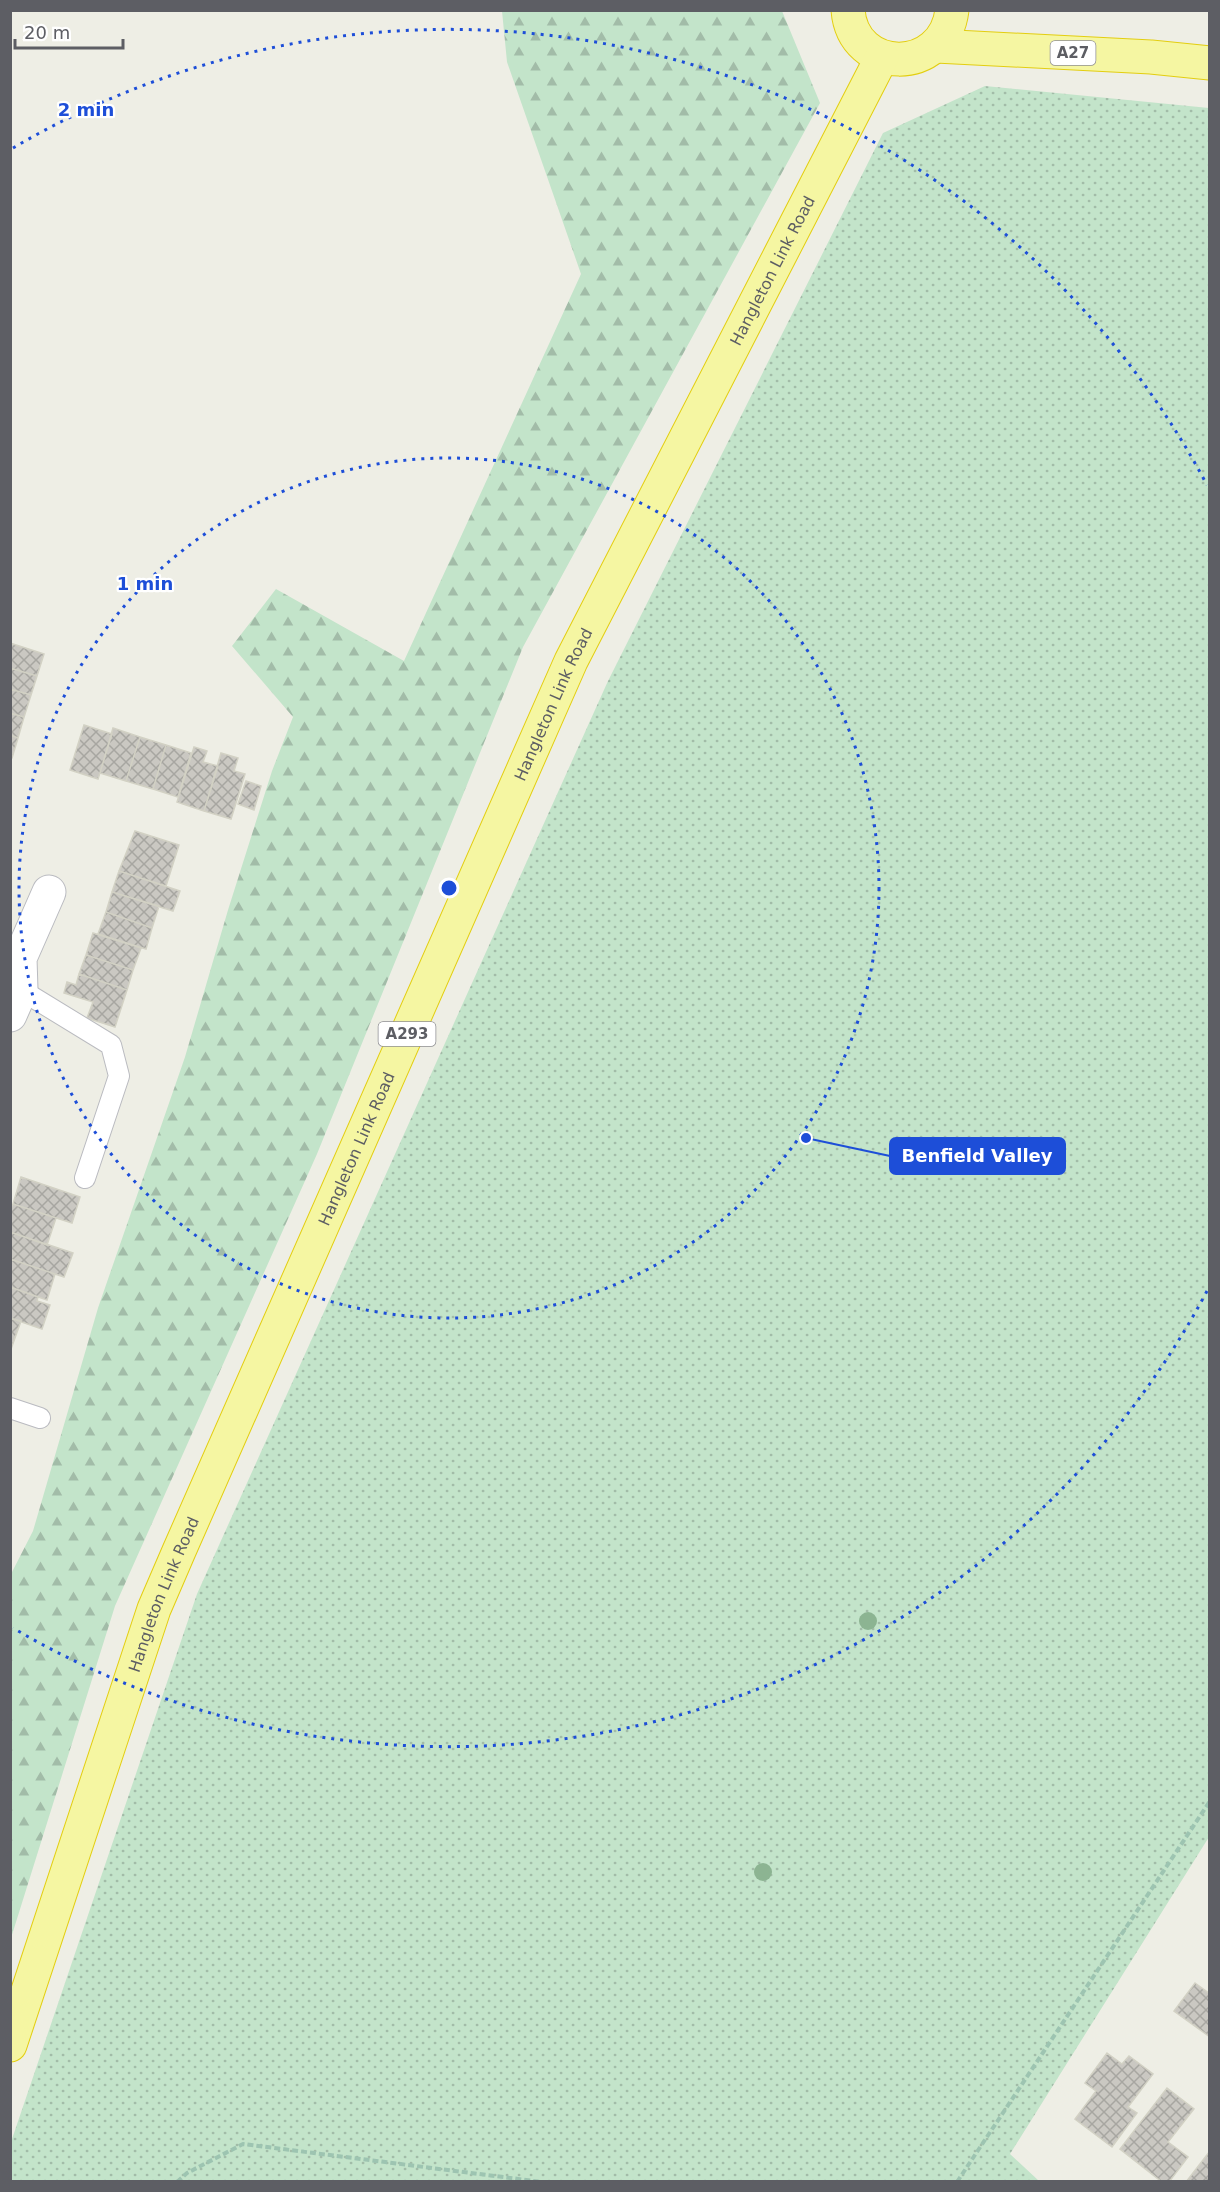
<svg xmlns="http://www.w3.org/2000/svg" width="1220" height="2192" viewBox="0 0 1220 2192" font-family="'DejaVu Sans',sans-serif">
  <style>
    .forest { fill: url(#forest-firs) }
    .park { fill: url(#park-dots) }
    .building { fill: url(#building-cross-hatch); stroke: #d2d1c4; stroke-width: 1.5 }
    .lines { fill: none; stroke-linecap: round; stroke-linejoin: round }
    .service-casing { stroke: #babbc0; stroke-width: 22 }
    .minor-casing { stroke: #babbc0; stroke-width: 35 }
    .trunk-casing { stroke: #e3ce10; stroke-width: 35 }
    .path { stroke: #9dc4b1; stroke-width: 4; stroke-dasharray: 6 3; stroke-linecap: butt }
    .service { stroke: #fff; stroke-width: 20 }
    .minor { stroke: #fff; stroke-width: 33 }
    .trunk { stroke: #f5f6a2; stroke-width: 33 }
    .tree { fill: #8cb492 }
    .ring { fill: none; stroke: #1d4ed8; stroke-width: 3; stroke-dasharray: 3 6 }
    .labels { text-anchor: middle; stroke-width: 4.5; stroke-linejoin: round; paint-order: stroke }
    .shield { fill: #fff; stroke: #8e8e92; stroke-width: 1.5 }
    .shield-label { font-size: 15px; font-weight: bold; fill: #5d5e64 }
    .street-label { font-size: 16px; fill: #5d5e64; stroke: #fff }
    .centre { fill: #1d4ed8; stroke: #fff; stroke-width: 3 }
    .ring-label { font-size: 18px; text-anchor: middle; font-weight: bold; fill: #1d4ed8; stroke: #fff; stroke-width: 4.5; stroke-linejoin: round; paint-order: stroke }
    .leader { fill: none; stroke: #1d4ed8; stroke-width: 2 }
    .callout-dot { fill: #1d4ed8; stroke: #fff; stroke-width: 2 }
    .callout { fill: #1d4ed8; stroke: #1d4ed8; stroke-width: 2 }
    .callout-label { font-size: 18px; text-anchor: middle; font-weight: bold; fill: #fff }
  </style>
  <defs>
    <pattern id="forest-firs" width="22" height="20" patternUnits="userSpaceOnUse" patternTransform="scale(1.5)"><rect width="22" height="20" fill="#c3e4ca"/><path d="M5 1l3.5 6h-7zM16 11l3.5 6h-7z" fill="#a2bca8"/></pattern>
    <pattern id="park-dots" width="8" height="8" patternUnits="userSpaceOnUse" patternTransform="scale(1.5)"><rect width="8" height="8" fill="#c3e4ca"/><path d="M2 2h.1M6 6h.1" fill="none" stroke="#a2bca8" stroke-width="1.8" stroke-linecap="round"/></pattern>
    <pattern id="building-cross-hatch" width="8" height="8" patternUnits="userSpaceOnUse" patternTransform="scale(1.5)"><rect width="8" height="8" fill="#cac8c2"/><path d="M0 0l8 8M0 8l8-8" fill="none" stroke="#a7a6a1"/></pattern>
  </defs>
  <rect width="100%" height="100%" fill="#eeeee5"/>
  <path class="forest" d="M502,11H782L820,103L523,647L317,1154L115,1606L11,1938V1574L33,1531L98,1308L185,1057L228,910L272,771L293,717L232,646L276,589L404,661L581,274L507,62Z"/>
  <path class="park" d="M985,86L1209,108V1837L1010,2154L1039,2181H11V2142L197,1594L608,681L883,133Z"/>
  <path class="building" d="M10,643L44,654L37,676L10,668Z
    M10,668L37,676L31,695L10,689Z
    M10,689L31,695L24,717L10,713Z
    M10,713L24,717L18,738L10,735Z
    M84,725L112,734L98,779L70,770Z
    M113,728L140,737L126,781L100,773Z
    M10,735L18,738L12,758H10Z
    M140,737L166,745L153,789L126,781Z
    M166,745L191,753L178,797L153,789Z
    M194,747L207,751L203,762L218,766L204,811L177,802Z
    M221,753L238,758L234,771L245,774L231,819L204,811Z
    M246,781L261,786L254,810L238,804Z
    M135,831L179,845L166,886L119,871Z
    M119,871L180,891L173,911L112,892Z
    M112,892L159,906L152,928L106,912Z
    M106,912L152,928L146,949L98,934Z
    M93,933L141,948L133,970L86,955Z
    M86,955L133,970L127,990L79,974Z
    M79,974L127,990L115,1027L87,1018L93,1002L64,993L67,982L76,985Z
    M21,1177L80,1197L72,1223L13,1204Z
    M13,1204L56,1218L47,1245L10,1232V1210Z
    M10,1232L73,1253L64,1277L10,1259Z
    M10,1259L55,1274L47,1300L10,1287Z
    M10,1287L38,1297L37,1301L50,1305L42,1329L10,1318Z
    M10,1318L21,1321L10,1352Z
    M1195,1983L1210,1994V2037L1174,2011Z
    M1107,2053L1122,2064L1129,2056L1153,2074L1128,2107L1137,2113L1112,2147L1075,2119L1096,2091L1085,2083Z
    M1167,2088L1194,2109L1168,2142L1188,2157L1169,2182H1162L1120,2149Z
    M1210,2151V2182H1186Z"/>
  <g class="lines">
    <defs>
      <path id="service" d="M21,990L111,1045L119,1076L85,1178
        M10,1408L40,1418"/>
      <path id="minor" d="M10,954L20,958L21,990L10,1015
        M20,958L49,892"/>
      <g id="trunk">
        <path d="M848,10C853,75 944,76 952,10"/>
        <path d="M936,46L1151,57L1210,63"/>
        <path id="s1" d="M10,2045L154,1609L179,1551L571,661L882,57"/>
      </g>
    </defs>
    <use href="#service" class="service-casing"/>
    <use href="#minor" class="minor-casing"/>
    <use href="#trunk" class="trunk-casing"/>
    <path class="path" d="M177,2182L187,2173L243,2144L542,2182
      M957,2182L1210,1801"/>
    <use href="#service" class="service"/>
    <use href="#minor" class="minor"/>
    <use href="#trunk" class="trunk"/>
  </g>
  <g class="tree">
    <circle cx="868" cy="1621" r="9"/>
    <circle cx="763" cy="1872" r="9"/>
  </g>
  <g class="ring">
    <circle cx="449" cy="888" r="430"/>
    <path d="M1207 1291A859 859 0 0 1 13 1628M13 148A859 859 0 0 1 1207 485"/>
  </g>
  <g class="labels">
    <g class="shield">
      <rect x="1050.5" y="41" width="45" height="24" rx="4.5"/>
      <rect x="378.5" y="1022" width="57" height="24" rx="4.5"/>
    </g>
    <g class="shield-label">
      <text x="1073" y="58">A27</text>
      <text x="407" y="1039">A293</text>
    </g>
    <g class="street-label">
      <text dy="6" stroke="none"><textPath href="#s1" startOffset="1934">Hangleton Link Road</textPath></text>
      <text dy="6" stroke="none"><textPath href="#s1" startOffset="1448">Hangleton Link Road</textPath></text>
      <text dy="6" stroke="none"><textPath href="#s1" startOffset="962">Hangleton Link Road</textPath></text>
      <text dy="6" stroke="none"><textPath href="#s1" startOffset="476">Hangleton Link Road</textPath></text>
    </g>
  </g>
  <circle cx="449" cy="888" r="9" class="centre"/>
  <g class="ring-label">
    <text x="86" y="116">2 min</text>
    <text x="145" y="590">1 min</text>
  </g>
  <path class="leader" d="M806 1138L890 1156"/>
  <circle class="callout-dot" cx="806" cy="1138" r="6"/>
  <rect class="callout" x="890" y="1138" width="175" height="36" rx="6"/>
  <g class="callout-label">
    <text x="977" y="1162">Benfield Valley</text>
  </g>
  <rect width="1220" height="2192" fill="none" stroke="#5d5e64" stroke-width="24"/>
  <path d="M15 39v9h108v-9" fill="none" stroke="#5d5e64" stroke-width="3"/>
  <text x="24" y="39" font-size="18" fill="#5d5e64" stroke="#ffffff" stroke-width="4.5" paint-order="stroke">20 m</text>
</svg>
